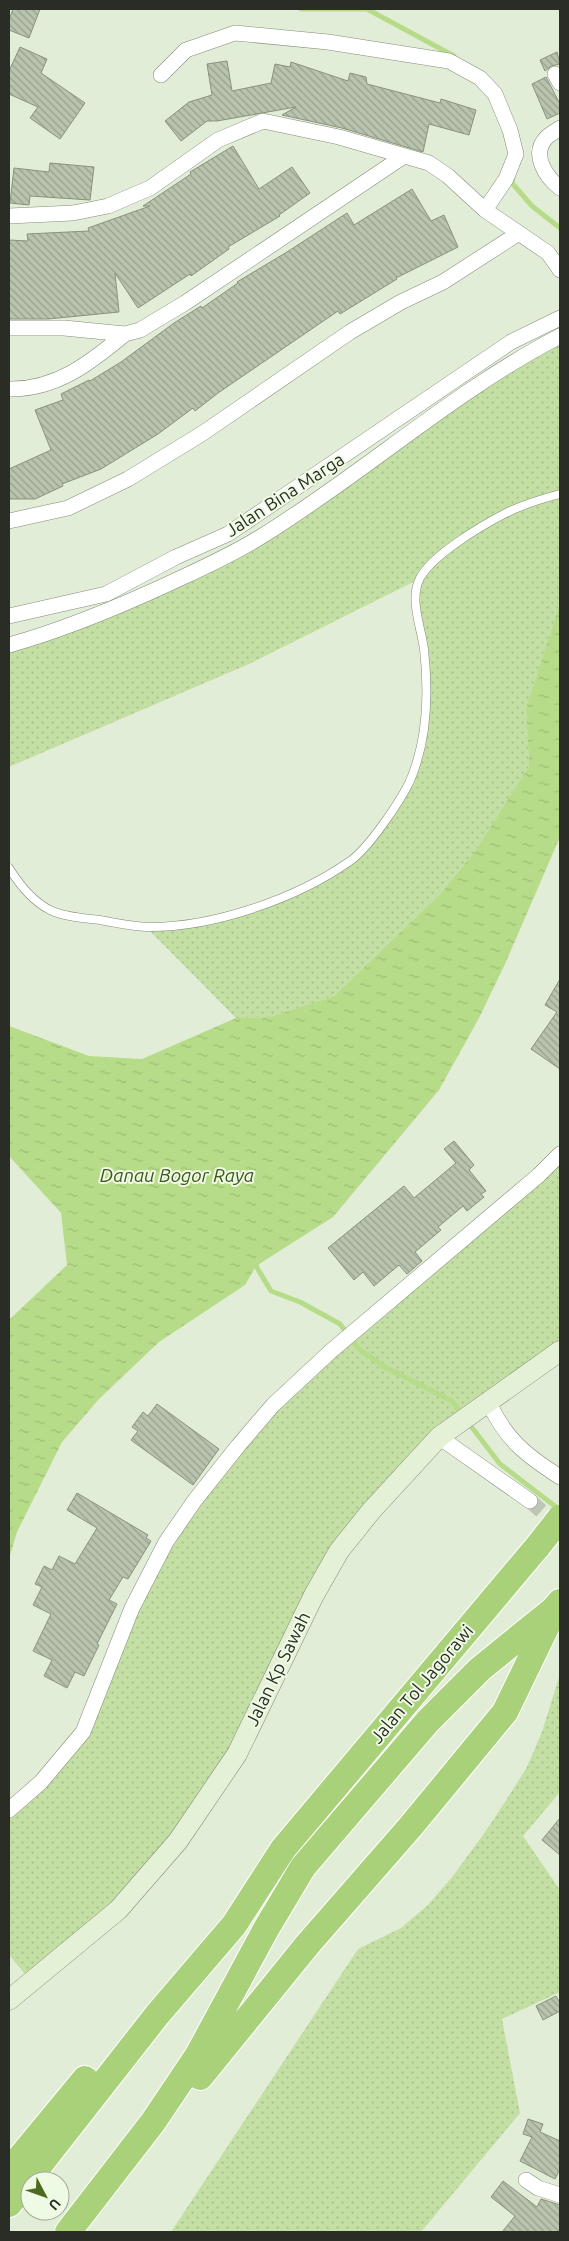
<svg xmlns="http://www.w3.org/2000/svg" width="569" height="2241" viewBox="0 0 569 2241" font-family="Ubuntu,sans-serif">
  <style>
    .grass { fill: url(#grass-dots) }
    .water { fill: url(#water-ripples) }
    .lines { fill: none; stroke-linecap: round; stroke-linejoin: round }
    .stream { stroke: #b6dc89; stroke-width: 5 }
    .building { fill: url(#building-back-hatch); stroke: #88927e }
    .street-tunnel { stroke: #bdc7b3; stroke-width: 15; stroke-dasharray: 15 8; stroke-linecap: butt }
    .lane-casing { stroke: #838d79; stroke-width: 9 }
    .street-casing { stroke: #838d79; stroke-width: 16 }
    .secondary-casing { stroke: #838d79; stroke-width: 21 }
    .highway-casing { stroke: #fff; stroke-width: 28 }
    .lane { stroke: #fff; stroke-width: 8 }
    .street { stroke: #fff; stroke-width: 15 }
    .secondary { stroke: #e5f1d7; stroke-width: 20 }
    .highway { stroke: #a9d179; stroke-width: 26 }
    .highway-bridge-casing { stroke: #fff; stroke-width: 28; stroke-linecap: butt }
    .highway-bridge { stroke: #a9d179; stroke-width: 26 }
    .labels { text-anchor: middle; stroke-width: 4; stroke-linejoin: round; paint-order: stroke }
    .street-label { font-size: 18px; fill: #292d25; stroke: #effae4 }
    .water-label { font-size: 19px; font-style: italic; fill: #40581e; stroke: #effae4 }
  </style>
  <defs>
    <pattern id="grass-dots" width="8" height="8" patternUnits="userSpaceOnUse" patternTransform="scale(1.25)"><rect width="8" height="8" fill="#c3dfa4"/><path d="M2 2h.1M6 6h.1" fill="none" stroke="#a8c08d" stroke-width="1.8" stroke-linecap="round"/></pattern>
    <pattern id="water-ripples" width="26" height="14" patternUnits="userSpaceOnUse" patternTransform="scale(1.25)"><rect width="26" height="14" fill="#b6dc89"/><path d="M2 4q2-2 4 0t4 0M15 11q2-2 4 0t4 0" fill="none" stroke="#9cbd76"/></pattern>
    <pattern id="building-back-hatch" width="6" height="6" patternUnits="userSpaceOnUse" patternTransform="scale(1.25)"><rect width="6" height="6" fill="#b9c4af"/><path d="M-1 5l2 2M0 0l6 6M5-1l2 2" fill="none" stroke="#96a08e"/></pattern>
  </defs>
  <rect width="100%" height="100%" fill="#e2edd7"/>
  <path class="grass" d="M560,336V603L526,708L529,766L476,850L441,893L334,996L270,1017L236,1018L146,927L219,920L260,906L352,860L383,825L409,783L427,708L415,596L419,579L249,664L9,767V644L204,568Z
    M560,1154V1351L444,1432L338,1552L178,1841L31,1981L9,1955V1810L83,1732L166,1542L273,1405Z
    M560,1674V1792L523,1836L560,1890V1992L502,2019L520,2113L421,2232H171L358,1949L401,1928L428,1905L453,1876L490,1825L526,1769L542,1732Z"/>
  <path class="water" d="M560,603V837L505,964L479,1018L439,1090L333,1217L256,1266L245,1285L159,1342L99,1399L62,1442L17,1532L9,1559V1320L67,1265L61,1213L9,1156V1026L89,1056L142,1059L236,1018L270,1017L334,996L441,893L476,850L529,766L526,708Z"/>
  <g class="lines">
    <path class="stream" d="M301,9H367L454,56
      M513,178L512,183L532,206L560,228
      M258,1260L256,1266L271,1291L300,1302L340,1324L359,1349L383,1366L452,1401L462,1415
      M467,1421L500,1464L560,1510"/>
  </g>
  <path class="building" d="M13,9H40L29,38L9,30V20Z
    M20,47L47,59L41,73L85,103L60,139L30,118L38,107L9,94V71Z
    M557,52L560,64L551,66L545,71L540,60Z
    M227,61L232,91L271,83L275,64L290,67L291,62L348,81L350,73L366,77L367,84L440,103L441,99L476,110L469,135L429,124L423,152L342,128L282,115L296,107L217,121H207L181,141L165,121L189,102L212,95L207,64Z
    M546,77L560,104V113L547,119L532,84Z
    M233,146L259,189L292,167L310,193L279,215L280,216L228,247L229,249L191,276L190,274L138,308L115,273L119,312L48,319H9V240L28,241L27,234L89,231L88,228L150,206H143L191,174L190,172Z
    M50,163L94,167L90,200L30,196L29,205L10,203L14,168L49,172Z
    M412,189L431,221L444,215L458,247L396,278L397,279L340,314L338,311L218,393L195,411L193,408L158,434L101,469L62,484L63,486L35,499H9V469L51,450L35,410L63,400L61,394L89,380L90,381L121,362L174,323L201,306L202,308L238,283L237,282L287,252L347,213L354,225Z
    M560,979V1069L531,1049L557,1012L545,1005Z
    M454,1141L474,1165L469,1170L486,1191L481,1194L484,1197L467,1211L463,1206L438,1227L441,1230L415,1252L422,1261L407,1274L399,1265L374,1286L363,1272L354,1280L328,1248L404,1186L414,1198L456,1163L444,1149Z
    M157,1404L219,1449L193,1485L131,1440L138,1431L132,1427L143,1412L148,1416Z
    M77,1493L148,1535L146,1538L151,1541L128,1579L123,1577L109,1600L117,1604L97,1644L99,1645L84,1676L75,1672L67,1688L44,1676L52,1660L33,1651L51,1614L33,1605L42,1587L35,1584L44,1566L52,1570L59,1556L75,1564L97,1528L67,1510Z
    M560,1818V1855L542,1840Z
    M556,1996L560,2003V2011L543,2020L536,2006Z
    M528,2119L543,2124L540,2132L560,2141V2169L555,2179L520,2161L532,2137L523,2134Z
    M503,2181L537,2207L541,2199L560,2205V2232H502L515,2216L491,2197Z"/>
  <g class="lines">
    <path class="street-tunnel" d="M530,1501L560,1527"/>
    <defs>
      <path id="lane" d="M9,868C19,884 32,901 50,910C64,917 84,918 100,920C115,923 131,926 146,927C212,928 296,899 350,861C368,849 399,803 409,783C428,741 429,694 424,649C421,627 409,599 420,578C432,555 481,526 504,514C521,505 541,499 560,494"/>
      <path id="street" d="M555,74L560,83
        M161,75L186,50L235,33L328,42L449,61L480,78L495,94L510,130L516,154L506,179L485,210
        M560,128C556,131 550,134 547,137C530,154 546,177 560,188
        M9,216L73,213L108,206L150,188L218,140L263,121L339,137L429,163L448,176L485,210L548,253L560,270
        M9,328H64L125,334L140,330L185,303L404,156
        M9,389C56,390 90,363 125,334
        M9,521L68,508L128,479L203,433L350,332L401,302L443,282L519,233
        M9,616L106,594L176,557L228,534L511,342L560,318
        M9,645C63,630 116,608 168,584C200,569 232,555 262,536C364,473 454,391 560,336
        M489,1403C506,1440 527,1456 560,1477
        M439,1437L530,1501
        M9,1810L41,1782L83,1732L132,1608L166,1542L195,1500L238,1446L273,1405L331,1351L539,1175L560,1154
        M526,2180L538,2188L560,2195"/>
      <path id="secondary" d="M9,2000L118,1910L178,1841L237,1754L314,1595L339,1551L371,1511L439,1437L560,1351"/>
      <path id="highway" d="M200,2077L308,1944L411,1826L505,1712L551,1617
        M9,2171L85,2079
        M9,2204L157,2015L234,1925L283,1849L538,1546
        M68,2232L153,2122L198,2055L266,1929L303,1867L428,1721L480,1669L554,1609L560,1602"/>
    </defs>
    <use href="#lane" class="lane-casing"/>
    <use href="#street" class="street-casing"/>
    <use href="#secondary" class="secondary-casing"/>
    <use href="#highway" class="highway-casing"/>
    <use href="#lane" class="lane"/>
    <use href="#street" class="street"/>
    <use href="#secondary" class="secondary"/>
    <use href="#highway" class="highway"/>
    <defs>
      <path id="highway-bridge" d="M538,1546L560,1518"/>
    </defs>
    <use href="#highway-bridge" class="highway-bridge-casing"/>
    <use href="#highway-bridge" class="highway-bridge"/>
  </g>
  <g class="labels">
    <g class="street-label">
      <text transform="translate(285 495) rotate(-33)" y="6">Jalan Bina Marga</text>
      <text transform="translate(278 1669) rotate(-64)" y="6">Jalan Kp Sawah</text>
      <text transform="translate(422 1684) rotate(-50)" y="6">Jalan Tol Jagorawi</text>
    </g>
    <g class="water-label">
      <text x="177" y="1182">Danau Bogor Raya</text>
    </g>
  </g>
  <rect width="569" height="2241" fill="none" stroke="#292d25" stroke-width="20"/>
  <g transform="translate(45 2196) rotate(131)"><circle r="24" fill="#effae4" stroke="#a0a898"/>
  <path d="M0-4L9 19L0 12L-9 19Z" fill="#4c6b20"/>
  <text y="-8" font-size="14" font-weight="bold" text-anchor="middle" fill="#292d25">U</text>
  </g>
</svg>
